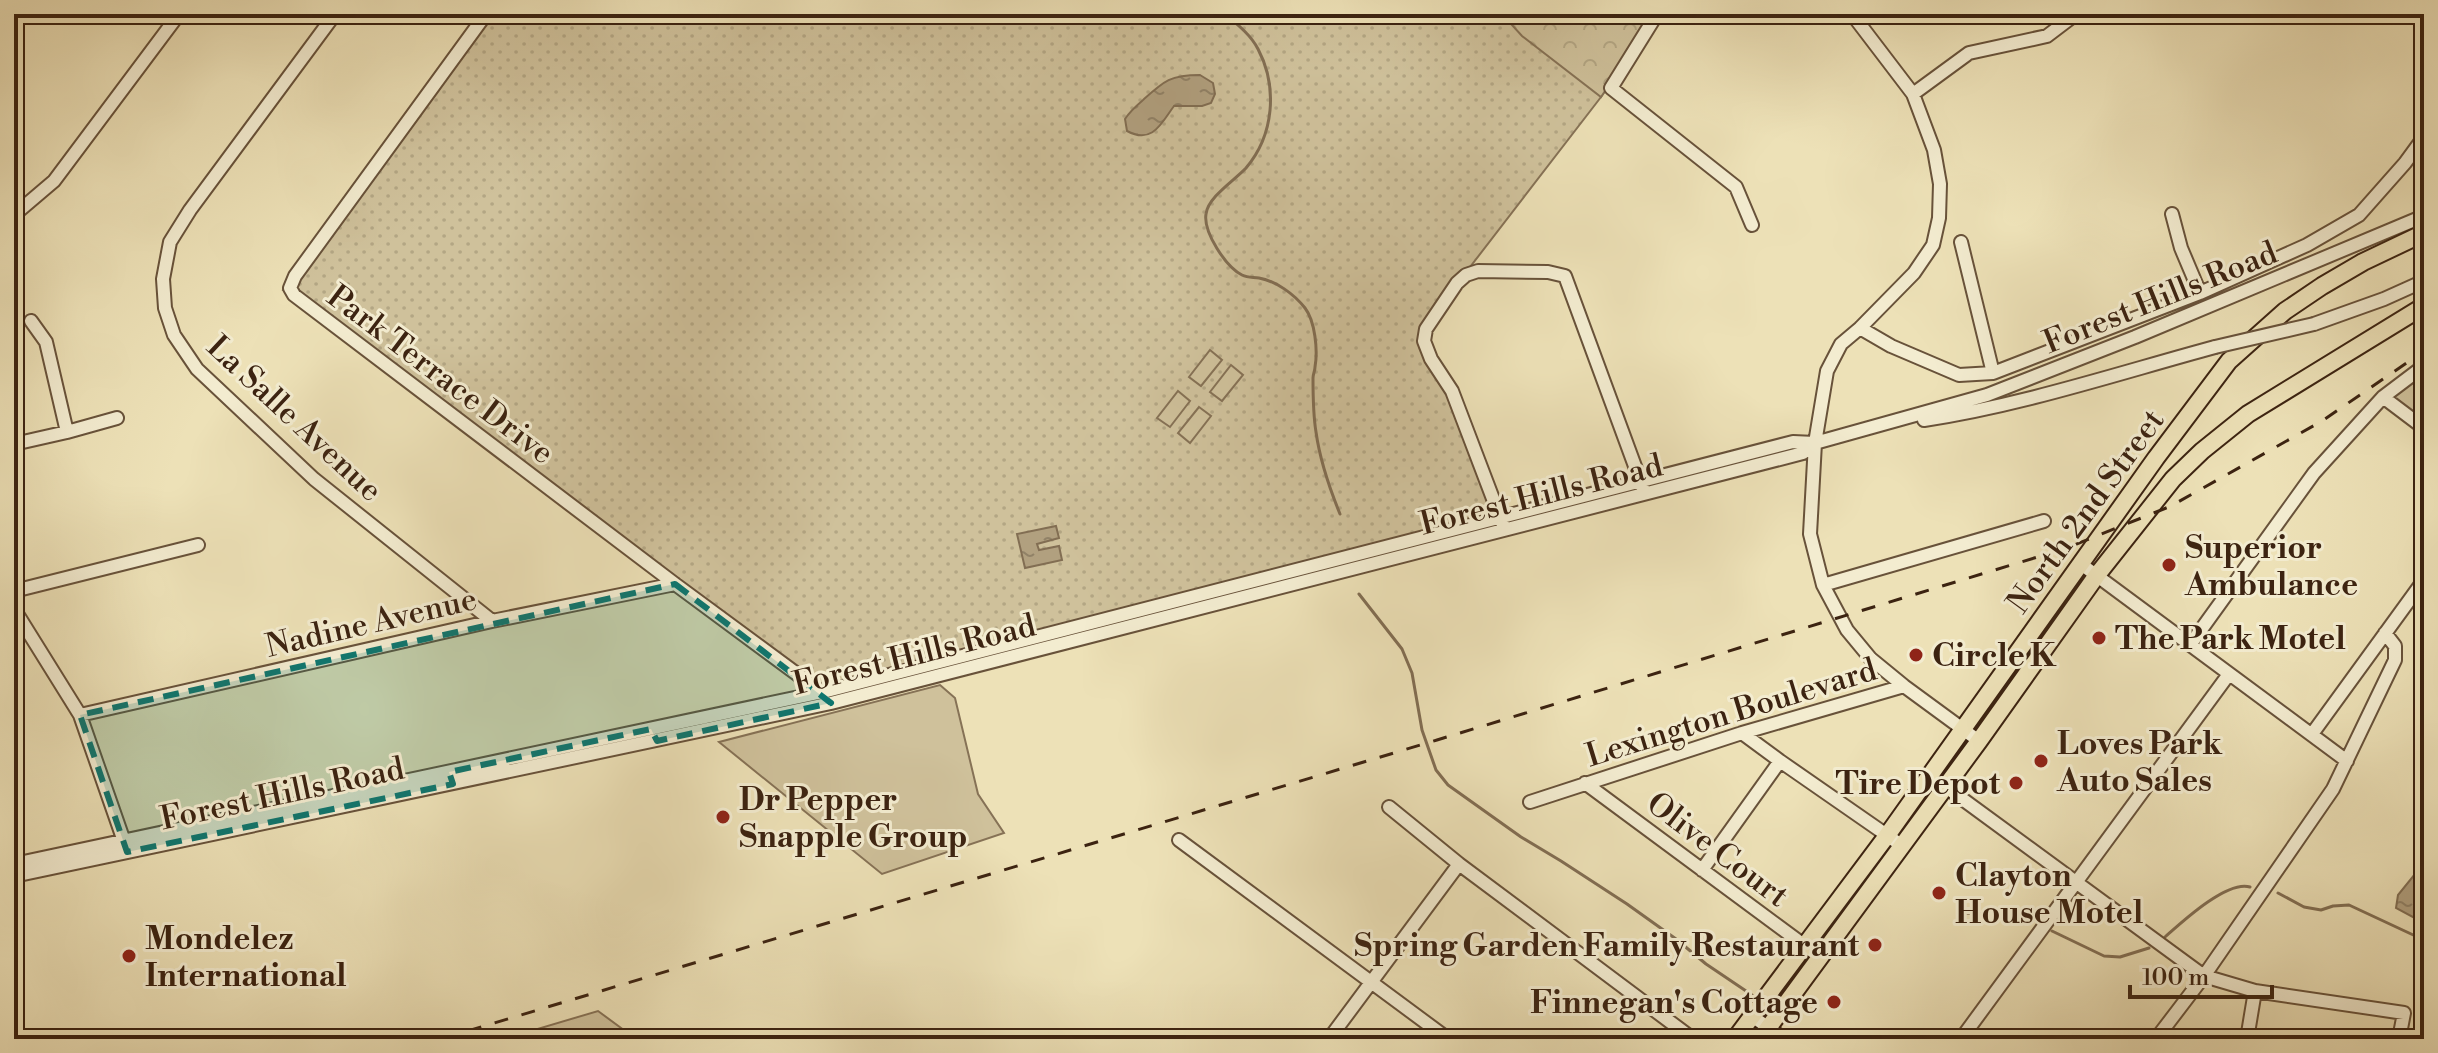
<svg xmlns="http://www.w3.org/2000/svg" width="2438" height="1053" viewBox="0 0 2438 1053" font-family="'Libre Bodoni',serif">
  <style>
    .grass { fill: url(#grass-dots); stroke: #867256; stroke-width: 2 }
    .forest { fill: url(#forest-crowns); stroke: #867256; stroke-width: 2 }
    .green { fill: #cfc19b; stroke: #867256; stroke-width: 2 }
    .water { fill: url(#water-ripples); stroke: #826e53; stroke-width: 2 }
    .lines { fill: none; stroke-linecap: round; stroke-linejoin: round }
    .stream { stroke: #826e53; stroke-width: 3 }
    .minor-casing { stroke: #68523a; stroke-width: 16 }
    .major-casing { stroke: #3c2311; stroke-width: 20 }
    .minor { stroke: #f3ecd0; stroke-width: 12 }
    .major { stroke: #ede1b7; stroke-width: 16 }
    .rail { stroke: #3c2311; stroke-width: 3; stroke-dasharray: 14 14; stroke-linecap: butt }
    .minor-bridge-casing { stroke: #68523a; stroke-width: 16; stroke-linecap: butt }
    .minor-bridge { stroke: #f3ecd0; stroke-width: 12 }
    .marked { fill: #0f766e; fill-opacity: 0.2; stroke: #0f766e; stroke-width: 6; stroke-dasharray: 16 10; stroke-linejoin: round }
    .poi-dot { fill: #8f2418; stroke: #f3ecd0; stroke-width: 3 }
    .labels { text-anchor: middle; stroke-width: 6; stroke-linejoin: round; paint-order: stroke }
    .street-label { font-size: 32px; fill: #3c2311; stroke: #f3ecd0 }
    .poi-label { font-size: 32px; font-weight: bold; fill: #3c2311; stroke: #f3ecd0; text-anchor: start }
  </style>
  <defs>
    <pattern id="grass-dots" width="8" height="8" patternUnits="userSpaceOnUse" patternTransform="scale(2)"><rect width="8" height="8" fill="#cfc19b"/><path d="M2 2h.1M6 6h.1" fill="none" stroke="#b3a684" stroke-width="1.8" stroke-linecap="round"/></pattern>
    <pattern id="forest-crowns" width="20" height="18" patternUnits="userSpaceOnUse" patternTransform="scale(2)"><rect width="20" height="18" fill="#cfc19b"/><path d="M2 6a3 3 0 1 1 6 0M12 15a3 3 0 1 1 6 0" fill="none" stroke="#b3a684"/></pattern>
    <pattern id="water-ripples" width="26" height="14" patternUnits="userSpaceOnUse" patternTransform="scale(2)"><rect width="26" height="14" fill="#b1a07f"/><path d="M2 4q2-2 4 0t4 0M15 11q2-2 4 0t4 0" fill="none" stroke="#918267"/></pattern>
  </defs>
  <rect width="100%" height="100%" fill="#ede1b7"/>
  <filter id="stains"><feTurbulence type="fractalNoise" baseFrequency=".0025" numOctaves="4"/><feColorMatrix values="0 0 0 0 .2 0 0 0 0 .09 0 0 0 0 .02 0 0 0 .5 -.17"/></filter>
  <radialGradient id="worn" r=".72"><stop offset=".6" stop-color="#630" stop-opacity="0"/><stop offset="1" stop-color="#630" stop-opacity=".3"/></radialGradient>
  <path class="grass" d="M492,14H1657L1601,97L1420,332L1498,513L821,688L283,290Z"/>
  <path class="forest" d="M1502,14H1657L1601,97L1522,36Z"/>
  <path class="green" d="M1210,350L1222,360L1201,386L1189,377Z
    M1231,365L1243,375L1222,401L1210,392Z
    M2424,375V423L2391,397Z
    M1178,391L1190,401L1170,427L1157,418Z
    M1199,407L1211,416L1190,443L1178,433Z
    M940,685L955,698L978,794L1004,833L882,874L719,742Z
    M598,1011L636,1039H504Z"/>
  <path class="water" d="M1200,75L1213,83L1215,94L1211,103L1202,106H1174C1162,122 1153,145 1127,131L1125,119C1130,111 1136,106 1143,100C1164,81 1170,75 1200,75Z
    M1056,526L1059,538L1037,544L1039,550L1059,546L1062,560L1025,568L1017,534Z
    M2419,869H2424V923L2396,908L2398,895Z"/>
  <g class="lines">
    <path class="stream" d="M1225,14C1237,24 1251,35 1258,49C1278,87 1274,135 1246,168C1235,180 1208,197 1206,214C1203,232 1226,267 1242,275C1248,278 1253,277 1259,278C1276,281 1294,294 1305,308C1315,321 1318,350 1315,367C1315,371 1313,374 1313,378C1313,396 1313,414 1316,432C1320,461 1329,487 1340,514
      M1359,594L1402,649L1412,673L1422,730L1436,770L1448,785L1521,837L1561,861L1627,904L1676,939L1706,964L1752,995
      M2278,893L2304,907L2321,910L2333,906L2349,905L2424,940
      M1964,913L1996,914L2030,922
      M2052,931L2104,956L2120,957L2149,948
      M2165,937C2182,922 2227,880 2250,887"/>
    <defs>
      <path id="minor" d="M335,14L190,210L170,242L163,279L165,308L174,335L197,369L314,479L492,621
        M486,14L295,276L290,288L294,295L675,584L824,694
        M1657,14L1611,88L1736,187L1752,225
        M1852,14L1913,94L1934,150L1940,184L1939,218L1933,245L1914,273L1860,328L1841,344L1827,371L1815,443L1810,534L1823,585L1847,630L1871,659L1904,686L1979,741
        M2415,14L2424,23
        M1913,94L1969,53L2047,36L2076,14
        M2172,214L2181,248L2200,293
        M14,215L54,181L179,14
        M1961,242L1993,373
        M31,321L46,342L67,432
        M2314,324L2384,299L2424,281
        M1860,328L1891,346L1959,375L1993,373L2200,293L2307,245L2359,215L2405,163L2424,137
        M2383,397L2424,428
        M1924,420C2023,405 2119,373 2215,347
        M14,444L67,432L117,418
        M1503,525L1452,391L1431,359L1424,341L1426,329L1457,283L1466,275L1478,271L1548,272L1565,276L1643,488
        M2081,564L2347,761
        M1823,585L2044,521
        M14,591L198,545
        M14,609L80,715L126,847
        M2190,645L2314,473L2383,397L2424,366
        M80,715L492,621L675,584
        M1742,733L1780,761L1901,845
        M2312,734L2424,580
        M1585,783L1820,957
        M1946,787L2204,976L2255,991L2404,1013L2399,1039
        M1530,802L1742,733L1904,686
        M1389,807L1459,864L1693,1039
        M1179,840L1448,1039
        M14,864L823,692L1793,442L1815,443L1987,395L2135,337L2424,216
        M1702,870L1780,761
        M14,876L831,703L1803,453L1815,443
        M1752,1016L1784,1039
        M1329,1039L1459,864
        M1961,1039L2229,674
        M2156,1039L2204,976L2333,789L2395,660V646L2385,633
        M2247,1039L2255,991"/>
      <path id="major" d="M1735,1039L1886,837L2156,458L2229,361L2285,311L2322,286L2363,262L2424,233
        M1760,1039L1979,741L2097,575L2173,479L2202,451L2248,414L2424,306"/>
    </defs>
    <use href="#minor" class="minor-casing"/>
    <use href="#major" class="major-casing"/>
    <use href="#minor" class="minor"/>
    <use href="#major" class="major"/>
    <path class="rail" d="M441,1039L1437,740L2067,548L2171,506L2322,421L2424,351"/>
    <defs>
      <path id="minor-bridge" d="M2215,347L2314,324"/>
    </defs>
    <use href="#minor-bridge" class="minor-bridge-casing"/>
    <use href="#minor-bridge" class="minor-bridge"/>
  </g>
  <path class="marked" d="M675,584L831,703L657,741L651,729L449,772L453,784L127,852L80,715Z"/>
  <g class="poi-dot">
    <circle cx="2169" cy="565" r="8"/>
    <circle cx="2099" cy="638" r="8"/>
    <circle cx="1916" cy="655" r="8"/>
    <circle cx="2041" cy="761" r="8"/>
    <circle cx="2016" cy="783" r="8"/>
    <circle cx="723" cy="817" r="8"/>
    <circle cx="1939" cy="893" r="8"/>
    <circle cx="1875" cy="945" r="8"/>
    <circle cx="129" cy="956" r="8"/>
    <circle cx="1834" cy="1002" r="8"/>
  </g>
  <g class="labels">
    <g class="street-label">
      <text transform="translate(2160 297) rotate(-22)" y="11">Forest Hills Road</text>
      <text transform="translate(441 374) rotate(37)" y="11">Park Terrace Drive</text>
      <text transform="translate(295 418) rotate(43)" y="11">La Salle Avenue</text>
      <text transform="translate(1541 494) rotate(-14)" y="11">Forest Hills Road</text>
      <text transform="translate(2085 511) rotate(-54)" y="11">North 2nd Street</text>
      <text transform="translate(371 622) rotate(-13)" y="11">Nadine Avenue</text>
      <text transform="translate(914 654) rotate(-14)" y="11">Forest Hills Road</text>
      <text transform="translate(1731 712) rotate(-17)" y="11">Lexington Boulevard</text>
      <text transform="translate(282 793) rotate(-12)" y="11">Forest Hills Road</text>
      <text transform="translate(1718 849) rotate(37)" y="11">Olive Court</text>
    </g>
    <g class="poi-label">
      <text x="2185" y="558">Superior<tspan x="2185" dy="37">Ambulance</tspan></text>
      <text x="2115" y="649">The Park Motel</text>
      <text x="1932" y="666">Circle K</text>
      <text x="2057" y="754">Loves Park<tspan x="2057" dy="37">Auto Sales</tspan></text>
      <text x="2000" y="794" text-anchor="end">Tire Depot</text>
      <text x="739" y="810">Dr Pepper<tspan x="739" dy="37">Snapple Group</tspan></text>
      <text x="1955" y="886">Clayton<tspan x="1955" dy="37">House Motel</tspan></text>
      <text x="145" y="949">Mondelez<tspan x="145" dy="37">International</tspan></text>
      <text x="1859" y="956" text-anchor="end">Spring Garden Family Restaurant</text>
      <text x="1818" y="1013" text-anchor="end">Finnegan's Cottage</text>
    </g>
  </g>
  <rect width="2438" height="1053" fill="none" stroke="#ede1b7" stroke-width="48"/>
  <rect x="16" y="16" width="2406" height="1021" fill="none" stroke="#3c2311" stroke-width="4"/>
  <rect x="24" y="24" width="2390" height="1005" fill="none" stroke="#3c2311" stroke-width="2"/>
  <path d="M2130 985v12h142v-12" fill="none" stroke="#3c2311" stroke-width="4"/>
  <text x="2142" y="985" font-size="24" fill="#3c2311" stroke="#f3ecd0" stroke-width="6" paint-order="stroke">100 m</text>
  <rect width="100%" height="100%" filter="url(#stains)"/>
  <rect width="100%" height="100%" fill="url(#worn)"/>
</svg>
